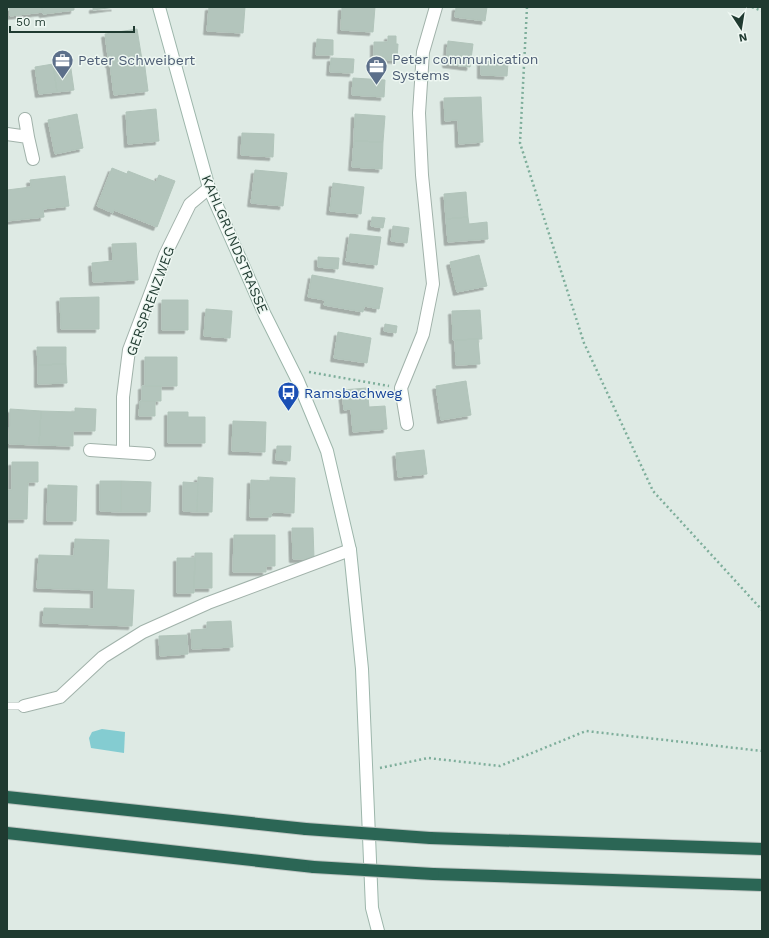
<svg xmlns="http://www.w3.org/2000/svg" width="769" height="938" viewBox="0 0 769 938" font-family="'Work Sans',sans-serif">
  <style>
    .water { fill: #84ccd1 }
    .building { fill: #b3c5bc; stroke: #b1c4ba; filter: url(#shadow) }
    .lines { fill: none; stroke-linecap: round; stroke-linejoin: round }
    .lane-casing { stroke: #a1b2aa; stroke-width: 8 }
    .street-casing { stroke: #a1b2aa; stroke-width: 14 }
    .secondary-casing { stroke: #9db6ab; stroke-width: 14 }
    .highway-casing { stroke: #bcc4c1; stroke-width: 14 }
    .path { stroke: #7eae9b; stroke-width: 2.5; stroke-dasharray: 2 3; stroke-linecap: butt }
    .lane { stroke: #fff; stroke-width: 7 }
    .street { stroke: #fff; stroke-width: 12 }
    .secondary { stroke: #fff; stroke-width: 12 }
    .highway { stroke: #2b6655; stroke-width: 12 }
    .highway-bridge-casing { stroke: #bcc4c1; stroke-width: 14; stroke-linecap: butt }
    .highway-bridge { stroke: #2b6655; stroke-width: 12 }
    .labels { text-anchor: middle; stroke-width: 3; stroke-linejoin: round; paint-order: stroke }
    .service-label { font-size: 14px; fill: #4e5e75; stroke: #eef7f2; text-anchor: start }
    .street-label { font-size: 14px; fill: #1f3a30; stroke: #eef7f2 }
    .transit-label { font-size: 14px; fill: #164399; stroke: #eef7f2; text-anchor: start }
  </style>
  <defs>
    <filter id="shadow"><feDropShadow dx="-3.5" dy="3.5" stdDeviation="0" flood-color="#0004"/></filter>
  </defs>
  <rect width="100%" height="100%" fill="#deeae4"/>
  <path class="water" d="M102,729L125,732L124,753L91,748L89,738L92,732Z"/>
  <path class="building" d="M9,7H42L43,12L10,16Z
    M42,7H74V10L43,14Z
    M93,7H115L93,10Z
    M209,7H245L243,33L207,31Z
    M342,7H375L373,32L341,30Z
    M456,7H487L485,21L455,17Z
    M137,29L142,60L109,64L105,34Z
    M388,36H396V44H398L397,60L374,59V42H388Z
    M317,39L333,40V55H316Z
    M448,41L473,44L470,67L446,64Z
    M331,58L354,59L353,73L330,72Z
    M144,60L148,91L114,95L110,64Z
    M481,61L508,63L507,76L481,75Z
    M70,62L74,90L57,92L53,64Z
    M53,64L57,92L39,94L35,67Z
    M353,78L385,80L384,97L352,95Z
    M481,97L483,142L459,144L458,120L445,121L444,98Z
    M156,109L159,141L128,144L126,112Z
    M77,114L83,148L55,154L48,120Z
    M355,114L385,116L383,142L354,141Z
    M242,133L274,134L273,157L241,155Z
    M354,141L383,142L382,169L352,167Z
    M112,168L127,174L128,171L156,182L159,175L175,181L157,227L114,210L113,213L97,206Z
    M255,170L287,173L283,206L251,203Z
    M65,176L69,206L43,209L44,217L7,221V190L31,187L30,180Z
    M333,183L364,187L361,214L330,211Z
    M466,192L468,217L446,219L444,194Z
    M372,217L385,218L383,228L371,226Z
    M468,217L469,224L487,222L488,239L448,242L446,219Z
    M393,226L409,228L407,243L391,241Z
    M350,234L381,237L377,265L346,261Z
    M136,243L138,280L93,282L92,263L113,261L112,244Z
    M479,255L487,286L457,292L450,262Z
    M318,257L339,258L338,269L318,267Z
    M312,275L383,288L379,309L364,306L363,312L324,305L325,300L308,297Z
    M99,297V329H61L60,298Z
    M162,300H188V330H162Z
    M206,309L232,311L230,338L204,336Z
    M480,310L482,339L453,340L452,311Z
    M385,324L397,326L396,333L384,331Z
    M338,332L371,338L367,363L334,358Z
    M478,339L480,364L456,365L455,340Z
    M37,347H66V364L38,365Z
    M145,357H177V386H145Z
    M66,364L67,383L38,384V365Z
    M466,381L471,415L441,420L436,386Z
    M142,386H161V401H142Z
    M367,388L369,407L385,406L387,429L353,432L351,409L344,410L342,390Z
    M140,401H155V416H139Z
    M75,408L96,409L95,431H73V446L39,445L41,411L75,412Z
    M10,409L41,411L39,445L9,444Z
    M168,412H188V417H205V443H168Z
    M233,421L266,422L265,452L232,451Z
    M277,446H291L290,461L276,460Z
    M424,450L427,474L398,477L396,453Z
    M12,462H38V482H28L27,519H7V490H12Z
    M198,477L213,478L212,512H197Z
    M270,477L295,478L294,513L272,512L271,517H250L251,480L270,481Z
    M100,481H121V512L100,511Z
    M121,481L151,482L150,512H121Z
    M183,482L198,483L197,512L183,511Z
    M48,485L77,486L76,521H47Z
    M292,528H313L314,559H293Z
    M234,535H275V566H266V572H233Z
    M75,539L109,540L107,589L134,590L132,626L43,623L44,608L94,609V590L37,588L39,555L74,556Z
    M195,553H212V588H194Z
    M177,558H195L194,593H177Z
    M231,621L233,647L192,649L191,630L207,629V622Z
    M187,635L188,654L160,656L159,636Z"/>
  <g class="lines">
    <defs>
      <path id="lane" d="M7,706H24"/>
      <path id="street" d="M7,134L28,137L25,119
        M28,137L33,159
        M407,424L401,388L423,334L433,284L422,175L419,113L423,52L436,7
        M90,450L149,454
        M123,451V397L129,350L165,255L190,204L209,188
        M24,706L60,697L103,657L143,632L208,603L350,550"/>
      <path id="secondary" d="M159,7L209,188L265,315L298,381L320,434L327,451L350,550L362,669L372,908L378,931"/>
      <path id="highway" d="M7,797L306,829
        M7,833L314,867
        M430,838L762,849
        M433,874L762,885"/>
    </defs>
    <use href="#lane" class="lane-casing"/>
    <use href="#street" class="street-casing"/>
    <use href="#secondary" class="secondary-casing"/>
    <use href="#highway" class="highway-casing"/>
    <path class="path" d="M527,7L520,143L584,343L653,491L762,610
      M752,7L762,11
      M309,372L389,386
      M380,768L428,758L500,766L586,731L762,751"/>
    <use href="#lane" class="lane"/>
    <use href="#street" class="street"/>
    <use href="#secondary" class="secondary"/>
    <use href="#highway" class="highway"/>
    <defs>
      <path id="highway-bridge" d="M306,829L430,838
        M314,867L433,874"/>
    </defs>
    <use href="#highway-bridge" class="highway-bridge-casing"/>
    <use href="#highway-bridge" class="highway-bridge"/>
  </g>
  <defs>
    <symbol id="office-pin" viewBox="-11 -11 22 30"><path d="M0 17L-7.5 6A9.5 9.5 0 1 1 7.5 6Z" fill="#5c6f8a" stroke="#eef7f2"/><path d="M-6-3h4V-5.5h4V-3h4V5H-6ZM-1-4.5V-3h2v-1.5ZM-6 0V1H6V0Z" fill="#fff"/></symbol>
    <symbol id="bus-pin" viewBox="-11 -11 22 30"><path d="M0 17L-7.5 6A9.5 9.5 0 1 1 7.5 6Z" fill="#1a4fb4" stroke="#eef7f2"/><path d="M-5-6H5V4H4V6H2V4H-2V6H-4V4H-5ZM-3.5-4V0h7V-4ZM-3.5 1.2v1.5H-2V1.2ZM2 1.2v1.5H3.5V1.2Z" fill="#fff"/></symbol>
  </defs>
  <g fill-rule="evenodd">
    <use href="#office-pin" x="50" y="48" width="25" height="34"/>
    <use href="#office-pin" x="364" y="54" width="25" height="34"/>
    <use href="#bus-pin" x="276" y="380" width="25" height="34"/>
  </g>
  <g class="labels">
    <g class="service-label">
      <text x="392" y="64">Peter communication<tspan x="392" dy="16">Systems</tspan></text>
      <text x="78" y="65">Peter Schweibert</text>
    </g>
    <g class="street-label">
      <text transform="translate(235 244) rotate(67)" y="5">KAHLGRUNDSTRASSE</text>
      <text transform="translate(150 301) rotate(-70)" y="5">GERSPRENZWEG</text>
    </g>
    <g class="transit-label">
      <text x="304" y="398">Ramsbachweg</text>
    </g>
  </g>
  <rect width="769" height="938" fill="none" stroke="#1f3a30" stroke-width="16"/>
  <g transform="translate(741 28) rotate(168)" stroke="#eef7f2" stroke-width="3" paint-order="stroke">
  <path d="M0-3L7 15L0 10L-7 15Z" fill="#1f3a30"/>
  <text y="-6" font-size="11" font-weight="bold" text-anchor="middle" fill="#1f3a30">N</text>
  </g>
  <path d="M10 26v6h124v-6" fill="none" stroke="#1f3a30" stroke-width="2"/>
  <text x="16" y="26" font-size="12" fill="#1f3a30" stroke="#eef7f2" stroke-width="3" paint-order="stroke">50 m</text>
</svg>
